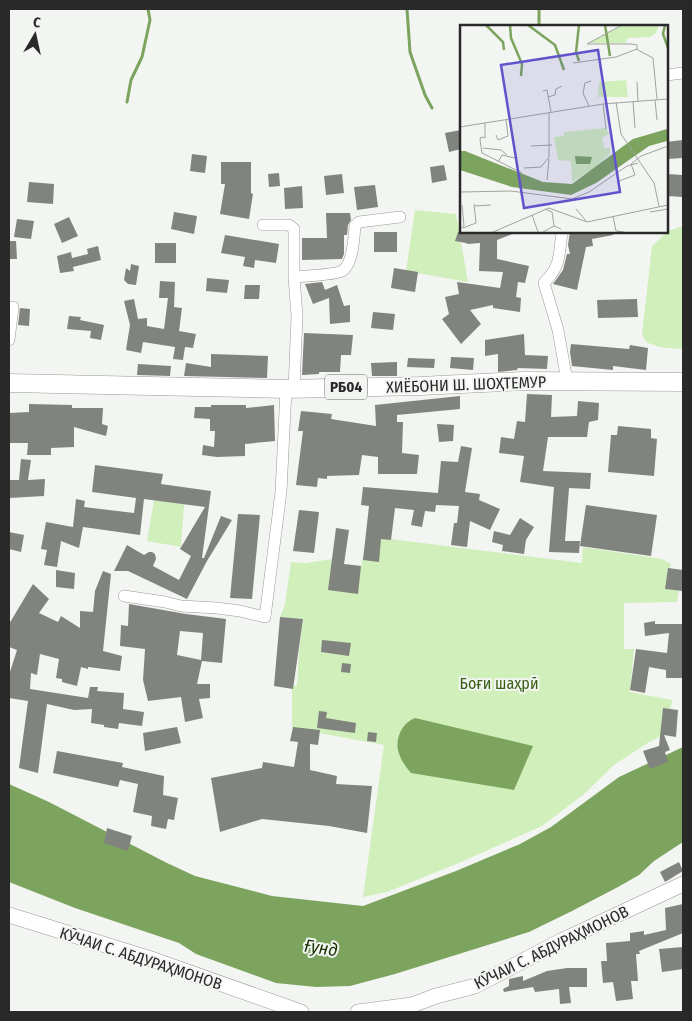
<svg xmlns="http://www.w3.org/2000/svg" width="692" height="1021" viewBox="0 0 692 1021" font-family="'Fira Sans Condensed',sans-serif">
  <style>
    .green { fill: #d0efbb }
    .water { fill: #7ca45e }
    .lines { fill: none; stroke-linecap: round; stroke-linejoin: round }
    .stream { stroke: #7ca45e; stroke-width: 3 }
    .building { fill: #81837f; fill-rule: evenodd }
    .street-casing { stroke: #989a96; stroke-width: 12 }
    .secondary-casing { stroke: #989a96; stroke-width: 16 }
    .primary-casing { stroke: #989a96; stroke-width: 19 }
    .street { stroke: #fff; stroke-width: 11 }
    .secondary { stroke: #fff; stroke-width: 15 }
    .primary { stroke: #fff; stroke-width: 18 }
    .labels { text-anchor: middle; stroke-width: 4; stroke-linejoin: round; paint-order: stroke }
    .shield { fill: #f2f5f1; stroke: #656664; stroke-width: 1 }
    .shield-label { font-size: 15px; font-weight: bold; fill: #282928 }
    .street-label { font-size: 16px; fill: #282928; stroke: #f2f5f1 }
    .park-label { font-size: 16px; fill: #3a6017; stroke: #f2f5f1 }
    .water-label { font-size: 18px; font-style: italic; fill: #183200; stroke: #f2f5f1 }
    .inset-river { fill: none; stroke: #7ca45e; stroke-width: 2.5 }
    .inset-road { fill: none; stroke: #a1a3a1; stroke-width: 1 }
    .view { fill: #6053cc; fill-opacity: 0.15; stroke: #6053cc; stroke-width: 2.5 }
    .inset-edge { fill: none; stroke: #282928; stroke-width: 2.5 }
  </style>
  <rect width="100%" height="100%" fill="#f2f5f1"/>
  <path class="green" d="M415,210L456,214L468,282L406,271Z
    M680,227H683V349L659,347L646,342L642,334L652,246L668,231Z
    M154,500L184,504L181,547L147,541Z
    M367,536L582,563L583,547L662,559L671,564L667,585L679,587L677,602L624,603V649H634L630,692L672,700L667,733L649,742L614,765L584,794L542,826L461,862L387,892L363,897L384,745L292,728V686H297L299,651L303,619L280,617L285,605L291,562L306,563L333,559L332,563L361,566Z"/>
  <path class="water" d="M415,718L533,746L514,790L411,773C407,768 402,762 400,756C393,742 401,723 415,718Z
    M683,747V842L654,861L639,875L618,887L572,911L529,932L395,974L350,986L316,987L276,983L196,954L179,943L75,908L9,882V784L49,802L167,863L195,876L272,896L363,906L456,871L520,844L551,827L619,777Z"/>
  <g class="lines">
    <path class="stream" d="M407,9L410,52L425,95L432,108
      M539,26V9
      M127,102L131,80L142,57L150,20L148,9"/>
  </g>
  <path class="building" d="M461,130V149L449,152L445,133Z
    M683,140V158L667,159L666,142Z
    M192,154L207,156L205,173L190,171Z
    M221,162H251V193L253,194L249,219L220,214L225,184H221Z
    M444,165L447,180L432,183L430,167Z
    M279,173L280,186L269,187L268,174Z
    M342,174L344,193L326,195L324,176Z
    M667,174L683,175V197L667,196Z
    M29,182L54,184L53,204L27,202Z
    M375,185L378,207L357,210L354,187Z
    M302,186L303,208L285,209L284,188Z
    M174,212L197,216L194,234L171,229Z
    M326,213H350L351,220L348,225L347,235H344V254L342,259L302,260V238H327Z
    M69,217L78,236L62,243L54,224Z
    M17,219L34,221L31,239L14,237Z
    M475,231H520L497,240V259L529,266L525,283L518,282L516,297L521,298L520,312L493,308V305L470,310L481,324L461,344L442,319L449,314L445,297L459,294L457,282L500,288L503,272L479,271L480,243L468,244L466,243L455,241L458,232L467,233Z
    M570,231H612L613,235L592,239L593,246L586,247L577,290L553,284L563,270L567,254H570L568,245Z
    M374,232H397V252H374Z
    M225,235L279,244L276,263L255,260L254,268L243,266L245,257L221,253Z
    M9,241H16L17,259H9Z
    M155,243H176V263H155Z
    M98,246L101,260L73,267L74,271L60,273L57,256L71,252L72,258L88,254L87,249Z
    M131,264L139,266L136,285L128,284L124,280L126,268L130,271Z
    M394,268L418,272L415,292L391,288Z
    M207,278L229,280L227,293L206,291Z
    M160,281L175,282L174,307L182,308L179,331L196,334L193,348L185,347L183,360L173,359L175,347L143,342L141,353L126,350L130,325L124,301L134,299L138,319L147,318V326L164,329L168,298H159Z
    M322,282L325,290L337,285L344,306L350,305V322L330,324L329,298L313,304L305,284Z
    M245,285H260L259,299H244Z
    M637,299L638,317L598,318L597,300Z
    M20,308L30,309L29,326L18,325Z
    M373,312L395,314L393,330L371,328Z
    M69,316L81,317L80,320L104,325L101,340L90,338L91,331L67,329Z
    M304,333L353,335L351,355H341L340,372H319V374L302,375Z
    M524,334L525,355L548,356L547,369L518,368L517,370L498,372V354L485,356V340Z
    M571,344L629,349L630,345L648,348L646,370L613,366V370L572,366L570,352Z
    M211,354L268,356L267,378L184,376L186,363L211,367Z
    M451,357L474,358L473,370L450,368Z
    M408,358L435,359L434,368L407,367Z
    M397,362V376H372L371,363Z
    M138,364L171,366L170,376L137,375Z
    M527,394L552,395L551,417L577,416L578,401L599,403L598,420L589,422L587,437H548L543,471L591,473L590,489L569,488L565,541H580L579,553L549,552L554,487L520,482L524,456L499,453L501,437L514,439L517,421L525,422Z
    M460,396V409L397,415V422H403L402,453L419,455L417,474H378V457L362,455L359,475L327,476V479L318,478L317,487L296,485L303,431H298L301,411L332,414L331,419L376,426L375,405Z
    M29,404L72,405V408H103L102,424L108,426L106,436L74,427V447L51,448V455H27L28,443H9V413L29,412Z
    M211,405H246V408L274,405L275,441L245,444V456L217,457L202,455L203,445L214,447L215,431H210V419L194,418L195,407H211Z
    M437,424L454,425L453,441L439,442Z
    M618,426L651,429V438L657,439L654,476L608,472L611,435H617Z
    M461,446L472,448L465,492L480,494L479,500L500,509L490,530L470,521L467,547L451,545L454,523H457L459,506L436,505L435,512L425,511L422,527L411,525L414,510L395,508L391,540L381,539L379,562L363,560L369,506L361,505L363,487L438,493L441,461L458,462Z
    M21,459L31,460L28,480L45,479L44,496L9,498V480H19Z
    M95,465L163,474L161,484L211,491L202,558H204L221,516L232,520L207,561L187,599L128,571H114L127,545L144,555L149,552H152L155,554L156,559L153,566L179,580L191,556L180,549L205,507L144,499L140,535L83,527L79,548L61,541L57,567L44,565L47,550L41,549L46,522L73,527L76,499L85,501L84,507L134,513L136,498L92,492Z
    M586,505L657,515L651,556L580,546Z
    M299,510L319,512L314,553L293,551Z
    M238,514L260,515L252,599L230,598Z
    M520,518L534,527L526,540L524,554L502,551L503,545L492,542L494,531L510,535Z
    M336,528L349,530L344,564L361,566L358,594L328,590Z
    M9,532L24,535L21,552L9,549Z
    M668,568L683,570V591L665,589Z
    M56,570L75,573L74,589L56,587Z
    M103,571L111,574L103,651L122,656L120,671L88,667V669L81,667L77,686L62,682V679L56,678L59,659L40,654L37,675L31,673L30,689L88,698L90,687H98L97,691L124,693L123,709L144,712L142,726L119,723L118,729L104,727V725L91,723L92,709L74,710L47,704L38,773L19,768L28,701L9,698V675L17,650L9,647V624L33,584L49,599L39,613L58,622L61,616L80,628V611L93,612L95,591Z
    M129,604L186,614L226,619L222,663L202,661L197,684H210V698L199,699L203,718L185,722L181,697L148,701L143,680L145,649L120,646L121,625L128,626ZM180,631L203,633L201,660L177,655Z
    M280,617L303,619L293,689L274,686Z
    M655,621V624H683L682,659H683V678H666V670L649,667L645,693L630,690L636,649L667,653L669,633L645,636L644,623Z
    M322,640L351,643L349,656L321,652Z
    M342,663L351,664L350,673L341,672Z
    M663,708L678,710L676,737L664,735L670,750L665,752L668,762L650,769L643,751L659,746Z
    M319,711L327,712L326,718L356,723L355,733L317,728Z
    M177,727L181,743L145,751L143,733Z
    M293,727L320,730L318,745L310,744V770L337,776L336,784L372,786L367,833L329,826L262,819L220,832L211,778L262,768L263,762L294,767L298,742L290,741Z
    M368,732L377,733L376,742L367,741Z
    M57,751L123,763L122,767L164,776L163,795L178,798L174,820L168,819L166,829L151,826L152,816L133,812L138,784L120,780L118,787L53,773Z
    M107,828L132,836L128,851L104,843Z
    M679,862L683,871L665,882L660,872Z
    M683,904V933L639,951L640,954H636L638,981H631L633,999L616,1001L613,982L603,983L601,961H607L606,943L630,941V933L644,931V935L666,930L665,908Z
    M683,947V969L662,972L659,949Z
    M567,968H587V987H569L571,1003L560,1004L559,989L535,992L533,987L504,992L503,989L509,986V979L523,976V981L547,971Z"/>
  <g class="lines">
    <defs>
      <path id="street" d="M666,75L683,73
        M263,225H289L294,229V277L297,316L294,388
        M563,231C560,239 561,247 559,255C558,267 552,275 544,283L558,330L567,381
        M294,277C304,276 335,275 342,271C353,265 354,237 355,226L359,222L400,217
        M9,340L13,307
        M124,596L165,602L181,606L217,608L240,611L265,617L281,492L286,389"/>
      <path id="secondary" d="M9,915L154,960L301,1012
        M358,1012L412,1005L436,996L475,986L561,941L683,884"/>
      <path id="primary" d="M9,383L286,389L420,386L523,381L683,382"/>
    </defs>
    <use href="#street" class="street-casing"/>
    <use href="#secondary" class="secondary-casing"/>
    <use href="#primary" class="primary-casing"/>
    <use href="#street" class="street"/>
    <use href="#secondary" class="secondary"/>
    <use href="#primary" class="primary"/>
  </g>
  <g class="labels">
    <rect class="shield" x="325" y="374.5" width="42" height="25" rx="4"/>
    <g class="shield-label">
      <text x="346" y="392">РБ04</text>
    </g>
    <g class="street-label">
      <text transform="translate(466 384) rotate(-2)" y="6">ХИЁБОНИ Ш. ШОҲТЕМУР</text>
      <text transform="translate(551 947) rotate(-26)" y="6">КӮЧАИ С. АБДУРАҲМОНОВ</text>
      <text transform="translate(141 958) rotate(18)" y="6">КӮЧАИ С. АБДУРАҲМОНОВ</text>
    </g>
    <g class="park-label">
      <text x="499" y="689">Боғи шаҳрӣ</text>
    </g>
    <g class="water-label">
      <text transform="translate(321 948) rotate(9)" y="6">Ғунд</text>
    </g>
  </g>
  <g transform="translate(460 25)">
    <rect width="208" height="208" fill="#f2f5f1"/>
    <path d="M163,0H197L198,3L196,8L190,12L168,13L165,18H128ZM166,55L168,72H138L139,57ZM146,103L149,109L142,113L144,123H150V128L135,143L112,157L111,136L98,135L94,112L104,111V107Z" fill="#d0efbb"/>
    <path d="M207,104V116L189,121L136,158L111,170L52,162L0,145V126H5L83,157L112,159L173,114ZM115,131L132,132L130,139H116Z" fill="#7ca45e"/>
    <path class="inset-river" d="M26,0L43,17L44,25M50,0L51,13L62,39L61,51M68,0L95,20L104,45M119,0L116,27L119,36M145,0L150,31M205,0L203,9L208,23"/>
    <path class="inset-road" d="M176,24L193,33L197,74M113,38L156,32L177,24V20L172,19H127L162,0M177,57L178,76M83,66L87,65L91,87M88,72L95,70L96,64L102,61M195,75L197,95M173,76L175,103M156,77L161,109L194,158L199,181M143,79L146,104M129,81L123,68L125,58L131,56M25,98V113L21,112L20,115L22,128L62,148M0,102L143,79L208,74M36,110L38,115L48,111L46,95M71,121L92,120M23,123L41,125L47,130M38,137L42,130L55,133M64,143L81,142L89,132V88M87,155L89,134M159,156L175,150L171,139L181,131L208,121M0,167L51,166L112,174L129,167L167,141L178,138M14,181L31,180M85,184L92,187L94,201M116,184L126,196M190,187L208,184M72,190L78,207M153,191L156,206L164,207M3,203L16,198L14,179M0,204L4,201L2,180M33,207L89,183L127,197L208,180M83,207L94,201L101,204"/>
    <path class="view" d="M138,25L160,167L64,183L41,40Z"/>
    <rect width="208" height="208" class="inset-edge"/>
  </g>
  <rect width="692" height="1021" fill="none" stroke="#282928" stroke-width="20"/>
  <g transform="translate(35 35) rotate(9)" stroke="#f2f5f1" stroke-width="4" paint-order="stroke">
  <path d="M0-4L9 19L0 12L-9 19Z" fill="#282928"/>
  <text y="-8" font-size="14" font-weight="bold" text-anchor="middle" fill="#282928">С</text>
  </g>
</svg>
